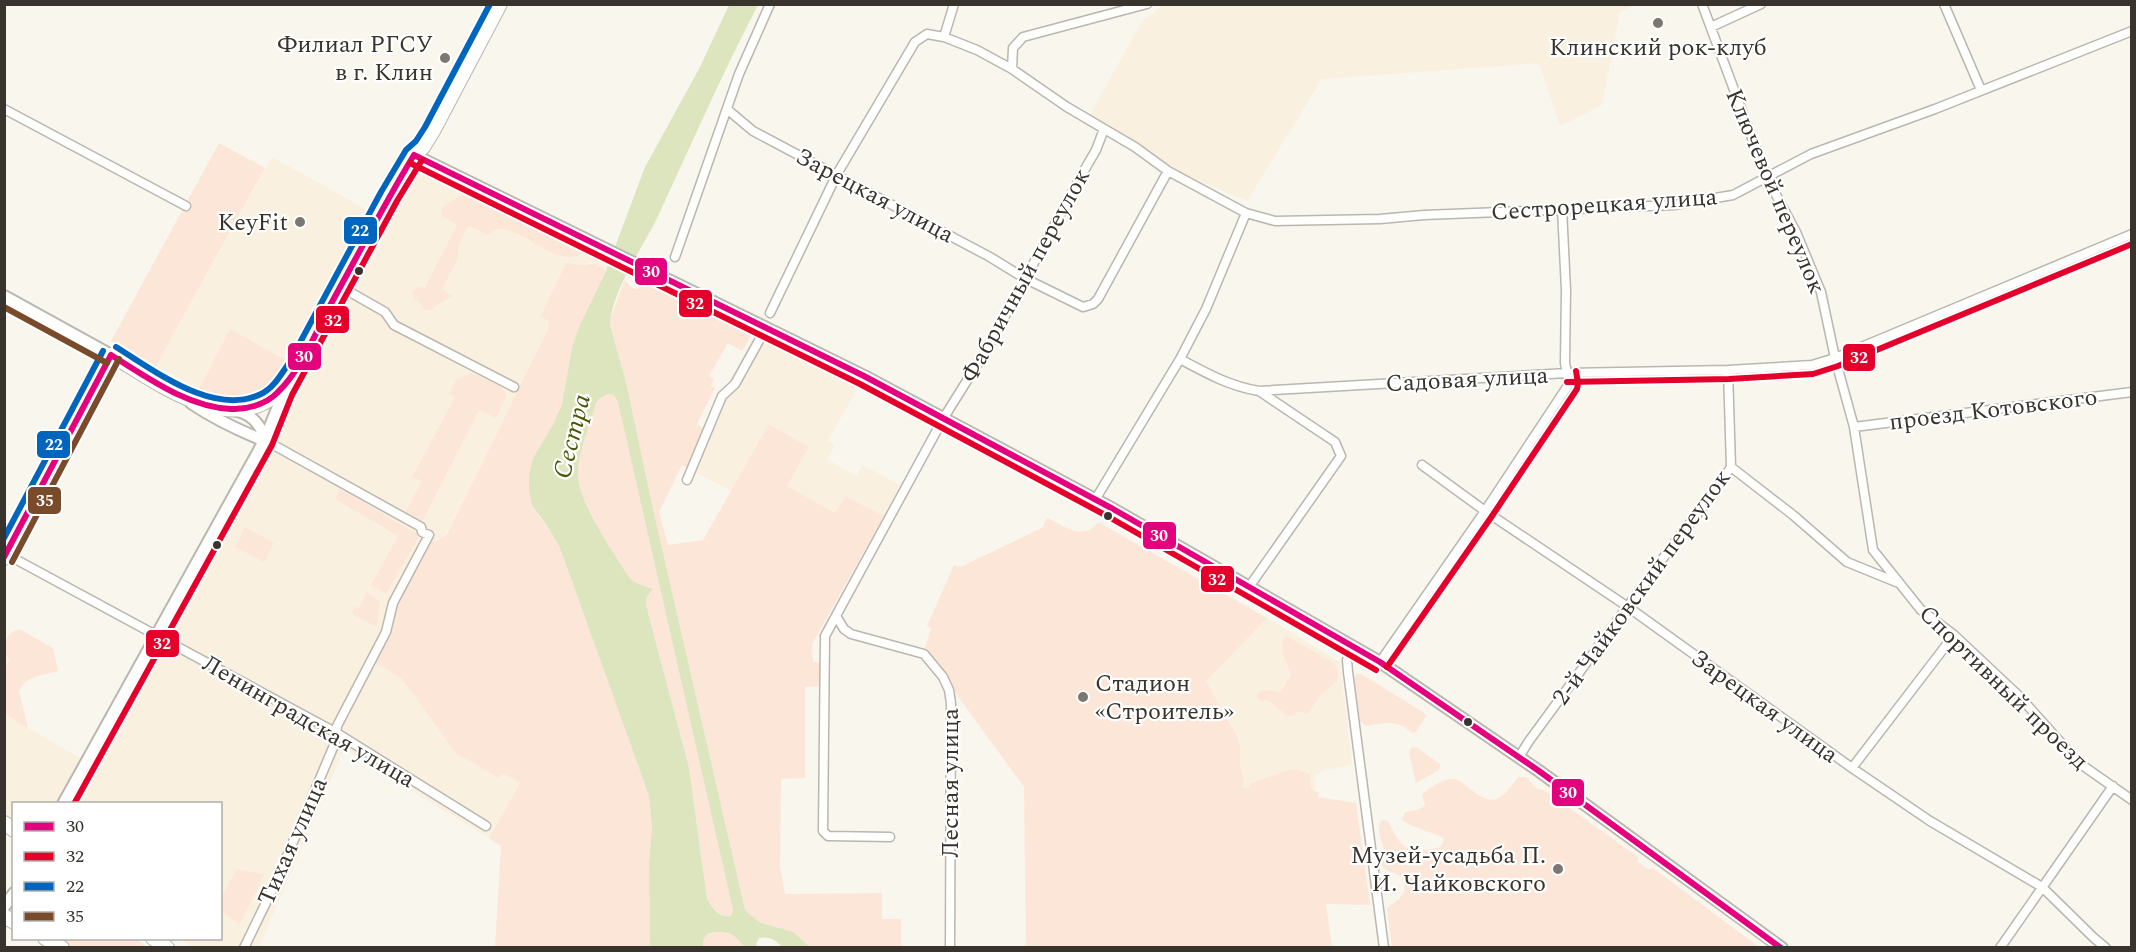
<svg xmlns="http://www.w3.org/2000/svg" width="2136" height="952" viewBox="0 0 2136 952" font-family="Spectral,serif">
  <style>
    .built { fill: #f9f0df }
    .green { fill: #fce6d7 }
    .water { fill: #dde5bf; fill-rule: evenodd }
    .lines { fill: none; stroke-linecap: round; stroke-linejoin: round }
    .minor-casing { stroke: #bab7b1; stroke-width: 11 }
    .tertiary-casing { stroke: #bab7b1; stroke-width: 14 }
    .trunk-casing { stroke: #bab7b1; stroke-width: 16 }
    .minor { stroke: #fefefc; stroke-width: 8 }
    .tertiary { stroke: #fefefc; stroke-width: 10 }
    .trunk { stroke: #fefefc; stroke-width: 14 }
    .bus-1-casing { stroke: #fff; stroke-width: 10 }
    .bus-2-casing { stroke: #fff; stroke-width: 10 }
    .bus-3-casing { stroke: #fff; stroke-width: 10 }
    .bus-4-casing { stroke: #fff; stroke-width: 10 }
    .bus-1 { stroke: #e5007d; stroke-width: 6 }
    .bus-2 { stroke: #e4002b; stroke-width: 6 }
    .bus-3 { stroke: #0065bd; stroke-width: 6 }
    .bus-4 { stroke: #7a4b2a; stroke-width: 6 }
    .poi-dot { fill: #7c7871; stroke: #fff; stroke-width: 2 }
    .bus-dot { fill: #38342d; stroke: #fff; stroke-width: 2 }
    .labels { text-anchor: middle; stroke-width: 4.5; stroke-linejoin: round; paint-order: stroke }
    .poi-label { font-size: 24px; fill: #38342d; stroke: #fff; text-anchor: end }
    .street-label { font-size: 24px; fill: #38342d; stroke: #fff }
    .water-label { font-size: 26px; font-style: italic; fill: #4a5705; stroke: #fff }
    .line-badge { stroke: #fff; stroke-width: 2 }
    .badge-label { font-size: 16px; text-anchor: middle; font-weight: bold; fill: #fff }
  </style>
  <rect width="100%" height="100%" fill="#f9f6ee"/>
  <path class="built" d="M1164,5H1634L1620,12L1602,105L1560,126L1539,63L1322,79L1247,201L1171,169L1139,144L1090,115L1142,21Z
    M272,157L373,213L288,366L287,361L230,329L199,389L156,366Z
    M425,168L612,256L606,271L600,265L594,263L579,265L541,316L549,322V327L446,534L438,541H432L397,604L391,634L376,663L402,679L499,778L502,773L520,783L489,838L344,749L259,947L195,948L180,939L220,938V804H14L13,824L5,816V655L10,658L28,728L92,765L420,170Z
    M760,327L863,378L828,441L835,445L827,459L856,476L863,465L900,485L884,516L847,496L836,513L786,486L809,447L770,424L732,491L691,470L707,430L704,428L716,400L725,388Z
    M1267,618L1340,662L1352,765L1323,770L1314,778L1316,797L1225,785L1232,726L1206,681Z"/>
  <path class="green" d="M219,143L265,168L156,366L111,341Z
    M468,195L581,248L584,252C558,271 526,229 500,229C495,229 492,233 487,235L472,227H467L458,247V258L442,289L452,296L429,310H424L419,302L413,298L412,292L418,287L425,288L457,225L442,216L441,209L459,196Z
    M566,263C571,264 577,265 582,265C595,265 595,260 606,271L578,329L572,348L562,404L554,423L533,458L538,515L548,527L560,548L649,796L652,827L649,862L650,947H495L501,846L489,838L520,783L502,773L499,778L456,753L402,679L376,663L391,634L397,604L432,541H438L447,534L549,327V322L541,316Z
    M626,276L625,281L632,288L638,289L644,282H652L746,326L750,329L752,334L742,351L728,343L709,376L714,379L711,386L715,388L697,424L707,430L691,470L682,465L659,512L668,545L703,540L769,424L809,447L787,486L835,513L846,496L884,516L812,644L813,662H821L820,686L805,687V778L781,779L780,867L785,894L882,893V919H901V947H810L793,932L759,922L745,910L653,509L626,382L610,325L611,317Z
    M230,329L287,361L288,366C272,392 250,408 218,401C211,400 202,396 199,389Z
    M470,373C483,375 503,383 506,396L496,418L479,410L422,522L405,513L422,481L412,477L455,397L449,393L457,379Z
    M608,394L614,395L618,401L733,910L732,916C720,918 712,908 707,899L689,768L646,605V598L653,589L634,582L628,577C613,551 576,500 578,472C579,449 590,425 596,403L600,398Z
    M339,488L417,534L418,538L386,594L371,585L398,536L337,500L336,497Z
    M1047,518C1064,526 1084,542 1098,522L1267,618L1206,681L1237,736L1240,747V767L1244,781L1242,787L1249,788L1250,784C1258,781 1290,768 1296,769C1300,770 1305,773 1310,774L1311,789L1319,793L1318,797L1356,803L1370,905L1326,904L1332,947H1026L1024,787L952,688L949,677L925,648L931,628L927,626L954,565L960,567L1042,528Z
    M245,527L274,543L264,562L235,547Z
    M367,592L380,602L377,624L375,626L352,614L355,607L359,608Z
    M19,629L53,648L58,671C45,675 23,676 19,692L28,728L11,718L5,712V668L10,659L5,655C4,642 5,634 19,629Z
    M1286,636L1334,663L1338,672L1337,681L1319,697L1308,714L1297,711L1294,715L1288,716L1266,699L1262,702L1257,698L1259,692L1268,690L1280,692L1291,675C1287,662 1277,647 1286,636Z
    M1356,674H1361L1423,712L1426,716L1416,732L1412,733C1397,719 1385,723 1366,726L1358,720L1354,679Z
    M1416,747L1440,764L1439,770L1416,783L1409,753L1411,748Z
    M1518,777H1526L1537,789L1544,790L1638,857V862L1648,869L1653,868L1759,947H1392L1387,908L1399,899L1405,891C1403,867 1394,879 1381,865C1383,861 1385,855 1384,850C1382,840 1375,831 1382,820L1388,821C1392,828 1395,836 1400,842C1409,854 1428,850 1441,847L1444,839L1440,836L1410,825L1402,820L1405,812L1417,810L1425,806L1422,794C1430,788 1442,779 1452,779C1459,779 1465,784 1469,788C1494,808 1501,801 1518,777Z
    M237,869L264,874L240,924L221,911V898Z
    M719,932C731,933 739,937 744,947H703V940L707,934Z
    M52,939H136L147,947H69Z"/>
  <path class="water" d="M729,5H758C722,74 691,145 658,216C643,248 612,289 610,325L626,382L653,509L745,910L759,922L793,932L810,947H782C776,940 769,936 759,938L756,944L758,947H744C736,933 723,929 707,934L703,940V947H650L649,862L652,827L649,796L560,548L548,527L532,505L529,491V475L533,458L554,423L562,404L572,348L578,329L606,271L645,167L699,69ZM608,394L614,395L618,402L733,910L731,916C719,918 712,908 707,899L689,768L646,605V598L653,589L634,582L628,576C613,551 576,500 578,472C579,449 590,425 596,403L600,398Z"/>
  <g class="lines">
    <defs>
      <path id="minor" d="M1702,4L1767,178L1796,232L1821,292L1835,358L1854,427L1873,550L1921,610L1954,635L2020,697L2079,763L2132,800
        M1944,4L1981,90
        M1711,27L1761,4
        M944,37L954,4
        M1012,69L1013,48L1023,37L1147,4
        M4,109L186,206
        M728,110L753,131L990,257L1024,278L1083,307L1093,304L1098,299L1168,171
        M675,257L739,74L770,4
        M341,287L385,312L394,325L514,387
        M770,313L837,174L915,42L927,34L944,37L977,50L1012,69L1067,107L1135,147L1168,171L1246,213L1275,221L1380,219L1424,215L1674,205L1733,195L1811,154L1935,109L2132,31
        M1180,359C1206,373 1229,386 1259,391L1567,373L1728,370L1812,365L1835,358L2132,234
        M1854,427L2132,392
        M1422,465L1485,511L1628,607L1852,768L1930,821L2042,887L2094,938L2106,948
        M1731,467L1793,515L1847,562L1896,582
        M687,480L722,396L735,384L766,328
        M1095,500L1180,359L1206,309L1246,213
        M4,553L335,732L486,826
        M1249,587L1341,456L1335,442L1259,391
        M836,616L844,629L851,634L924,654L943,677L949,690L951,703L950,948
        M1355,648L1347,660L1348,672L1384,948
        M1380,662L1485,511L1569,384L1565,363L1566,290L1562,209
        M1519,757L1529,741L1675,542L1707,502L1731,467L1728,370
        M1852,768L1954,635
        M890,837L828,836L823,831L825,636L943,419L988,347L1085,169L1096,150L1104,129
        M244,948L276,882L335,743L337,726L386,632L393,603L429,535L422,532L421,527L270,443
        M2000,948L2113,786"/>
      <path id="tertiary" d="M414,155L864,376L1113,509L1380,662L1539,771L1782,948
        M4,296L111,355
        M191,403C216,420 242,432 270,443
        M234,410C250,413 259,422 265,438
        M63,804L264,441L286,387
        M4,907L14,893"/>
      <path id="trunk" d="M4,558L111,355C154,380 223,434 273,397C283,389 289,379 297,368L389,197L414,155L423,147L433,131L500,4
        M4,823L14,830
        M4,916L14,922
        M45,938L62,948
        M153,938L167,948"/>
    </defs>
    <use href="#minor" class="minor-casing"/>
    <use href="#tertiary" class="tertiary-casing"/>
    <use href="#trunk" class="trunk-casing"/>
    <use href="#minor" class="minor"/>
    <use href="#tertiary" class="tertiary"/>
    <use href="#trunk" class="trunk"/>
    <defs>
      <path id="bus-1" d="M414,155L864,376L1113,509L1380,662L1539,771L1781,948
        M111,355C147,377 187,407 231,409C247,410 266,404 277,393C300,371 313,339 327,311C356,259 383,206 414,155
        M4,557L111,355"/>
      <path id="bus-2" d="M410,163L860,384L1109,517L1376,670
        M1567,382L1729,379L1813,374L1838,366L2132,244
        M1387,667L1492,516L1577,389L1578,383L1576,371
        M74,804L272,445L292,395L397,201L422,160"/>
      <path id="bus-3" d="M116,347C155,371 214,417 261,394C274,388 281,374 289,363L381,192L406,150L416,141L425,127L490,4
        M4,538L103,351"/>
      <path id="bus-4" d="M4,307L107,363
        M12,562L119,359"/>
    </defs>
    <use href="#bus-1" class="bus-1-casing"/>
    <use href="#bus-2" class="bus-2-casing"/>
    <use href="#bus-3" class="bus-3-casing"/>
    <use href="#bus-4" class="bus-4-casing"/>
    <use href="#bus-1" class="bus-1"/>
    <use href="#bus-2" class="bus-2"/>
    <use href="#bus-3" class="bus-3"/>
    <use href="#bus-4" class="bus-4"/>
  </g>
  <g class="poi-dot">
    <circle cx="1658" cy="23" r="6"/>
    <circle cx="445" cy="58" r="6"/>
    <circle cx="300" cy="222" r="6"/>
    <circle cx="1083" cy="697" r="6"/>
    <circle cx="1558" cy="869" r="6"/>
  </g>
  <g class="bus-dot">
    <circle cx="359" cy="271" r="5"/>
    <circle cx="1108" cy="516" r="5"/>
    <circle cx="217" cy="545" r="5"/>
    <circle cx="1468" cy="722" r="5"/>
  </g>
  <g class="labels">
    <g class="poi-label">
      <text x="433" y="52">Филиал РГСУ<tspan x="433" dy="28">в г. Клин</tspan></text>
      <text x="1658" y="55" text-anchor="middle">Клинский рок-клуб</text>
      <text x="288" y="230">KeyFit</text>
      <text x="1095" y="691" text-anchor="start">Стадион<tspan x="1095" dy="28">«Строитель»</tspan></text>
      <text x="1546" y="863">Музей-усадьба П.<tspan x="1546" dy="28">И. Чайковского</tspan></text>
    </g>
    <g class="street-label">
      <text transform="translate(1776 191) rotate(67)" y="8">Ключевой переулок</text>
      <text transform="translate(875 195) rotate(28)" y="8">Зарецкая улица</text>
      <text transform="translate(1604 204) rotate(-4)" y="8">Сестрорецкая улица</text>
      <text transform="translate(1025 275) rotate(-61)" y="8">Фабричный переулок</text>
      <text transform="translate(1467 379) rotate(-3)" y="8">Садовая улица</text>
      <text transform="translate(1993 409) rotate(-7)" y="8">проезд Котовского</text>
      <text transform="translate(1641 587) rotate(-54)" y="8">2-й Чайковский переулок</text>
      <text transform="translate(2004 687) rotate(44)" y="8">Спортивный проезд</text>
      <text transform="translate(1765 706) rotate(36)" y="8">Зарецкая улица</text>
      <text transform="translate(309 721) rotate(30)" y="8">Ленинградская улица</text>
      <text transform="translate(950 783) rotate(-90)" y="8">Лесная улица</text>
      <text transform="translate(292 841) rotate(-66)" y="8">Тихая улица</text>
    </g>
    <g class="water-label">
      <text transform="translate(571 436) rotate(-76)" y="9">Сестра</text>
    </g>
  </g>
  <g class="line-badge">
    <rect x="343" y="216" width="35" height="29" rx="6" fill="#0065bd"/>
    <rect x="634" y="257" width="34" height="29" rx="6" fill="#e5007d"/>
    <rect x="678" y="289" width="35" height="29" rx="6" fill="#e4002b"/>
    <rect x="315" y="305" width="35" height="29" rx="6" fill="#e4002b"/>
    <rect x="287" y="342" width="35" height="29" rx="6" fill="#e5007d"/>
    <rect x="1842" y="343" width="34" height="29" rx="6" fill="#e4002b"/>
    <rect x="36" y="430" width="35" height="29" rx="6" fill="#0065bd"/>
    <rect x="27" y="486" width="35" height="29" rx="6" fill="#7a4b2a"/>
    <rect x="1142" y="521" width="35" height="29" rx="6" fill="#e5007d"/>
    <rect x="1200" y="565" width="35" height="28" rx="6" fill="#e4002b"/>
    <rect x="145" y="629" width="35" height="29" rx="6" fill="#e4002b"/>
    <rect x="1551" y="778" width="34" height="29" rx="6" fill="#e5007d"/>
  </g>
  <g class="badge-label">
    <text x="360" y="236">22</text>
    <text x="651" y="277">30</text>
    <text x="695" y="309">32</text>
    <text x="333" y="326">32</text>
    <text x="304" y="362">30</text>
    <text x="1859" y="363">32</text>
    <text x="54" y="450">22</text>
    <text x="45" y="506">35</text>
    <text x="1159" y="541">30</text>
    <text x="1217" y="585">32</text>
    <text x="162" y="649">32</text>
    <text x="1568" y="798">30</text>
  </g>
  <rect width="2136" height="952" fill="none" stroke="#38342d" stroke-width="12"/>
  <rect x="12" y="802" width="210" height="138" fill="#ffffff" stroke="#afaeab" stroke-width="1.5"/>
  <rect x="24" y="822" width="30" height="9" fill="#e5007d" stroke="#afaeab" stroke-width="1.5"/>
  <text x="66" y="832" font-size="18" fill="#38342d">30</text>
  <rect x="24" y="852" width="30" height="9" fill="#e4002b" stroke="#afaeab" stroke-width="1.5"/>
  <text x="66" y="862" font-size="18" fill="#38342d">32</text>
  <rect x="24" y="882" width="30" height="9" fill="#0065bd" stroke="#afaeab" stroke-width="1.5"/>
  <text x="66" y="892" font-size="18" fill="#38342d">22</text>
  <rect x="24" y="912" width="30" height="9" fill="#7a4b2a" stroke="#afaeab" stroke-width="1.5"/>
  <text x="66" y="922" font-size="18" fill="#38342d">35</text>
</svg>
